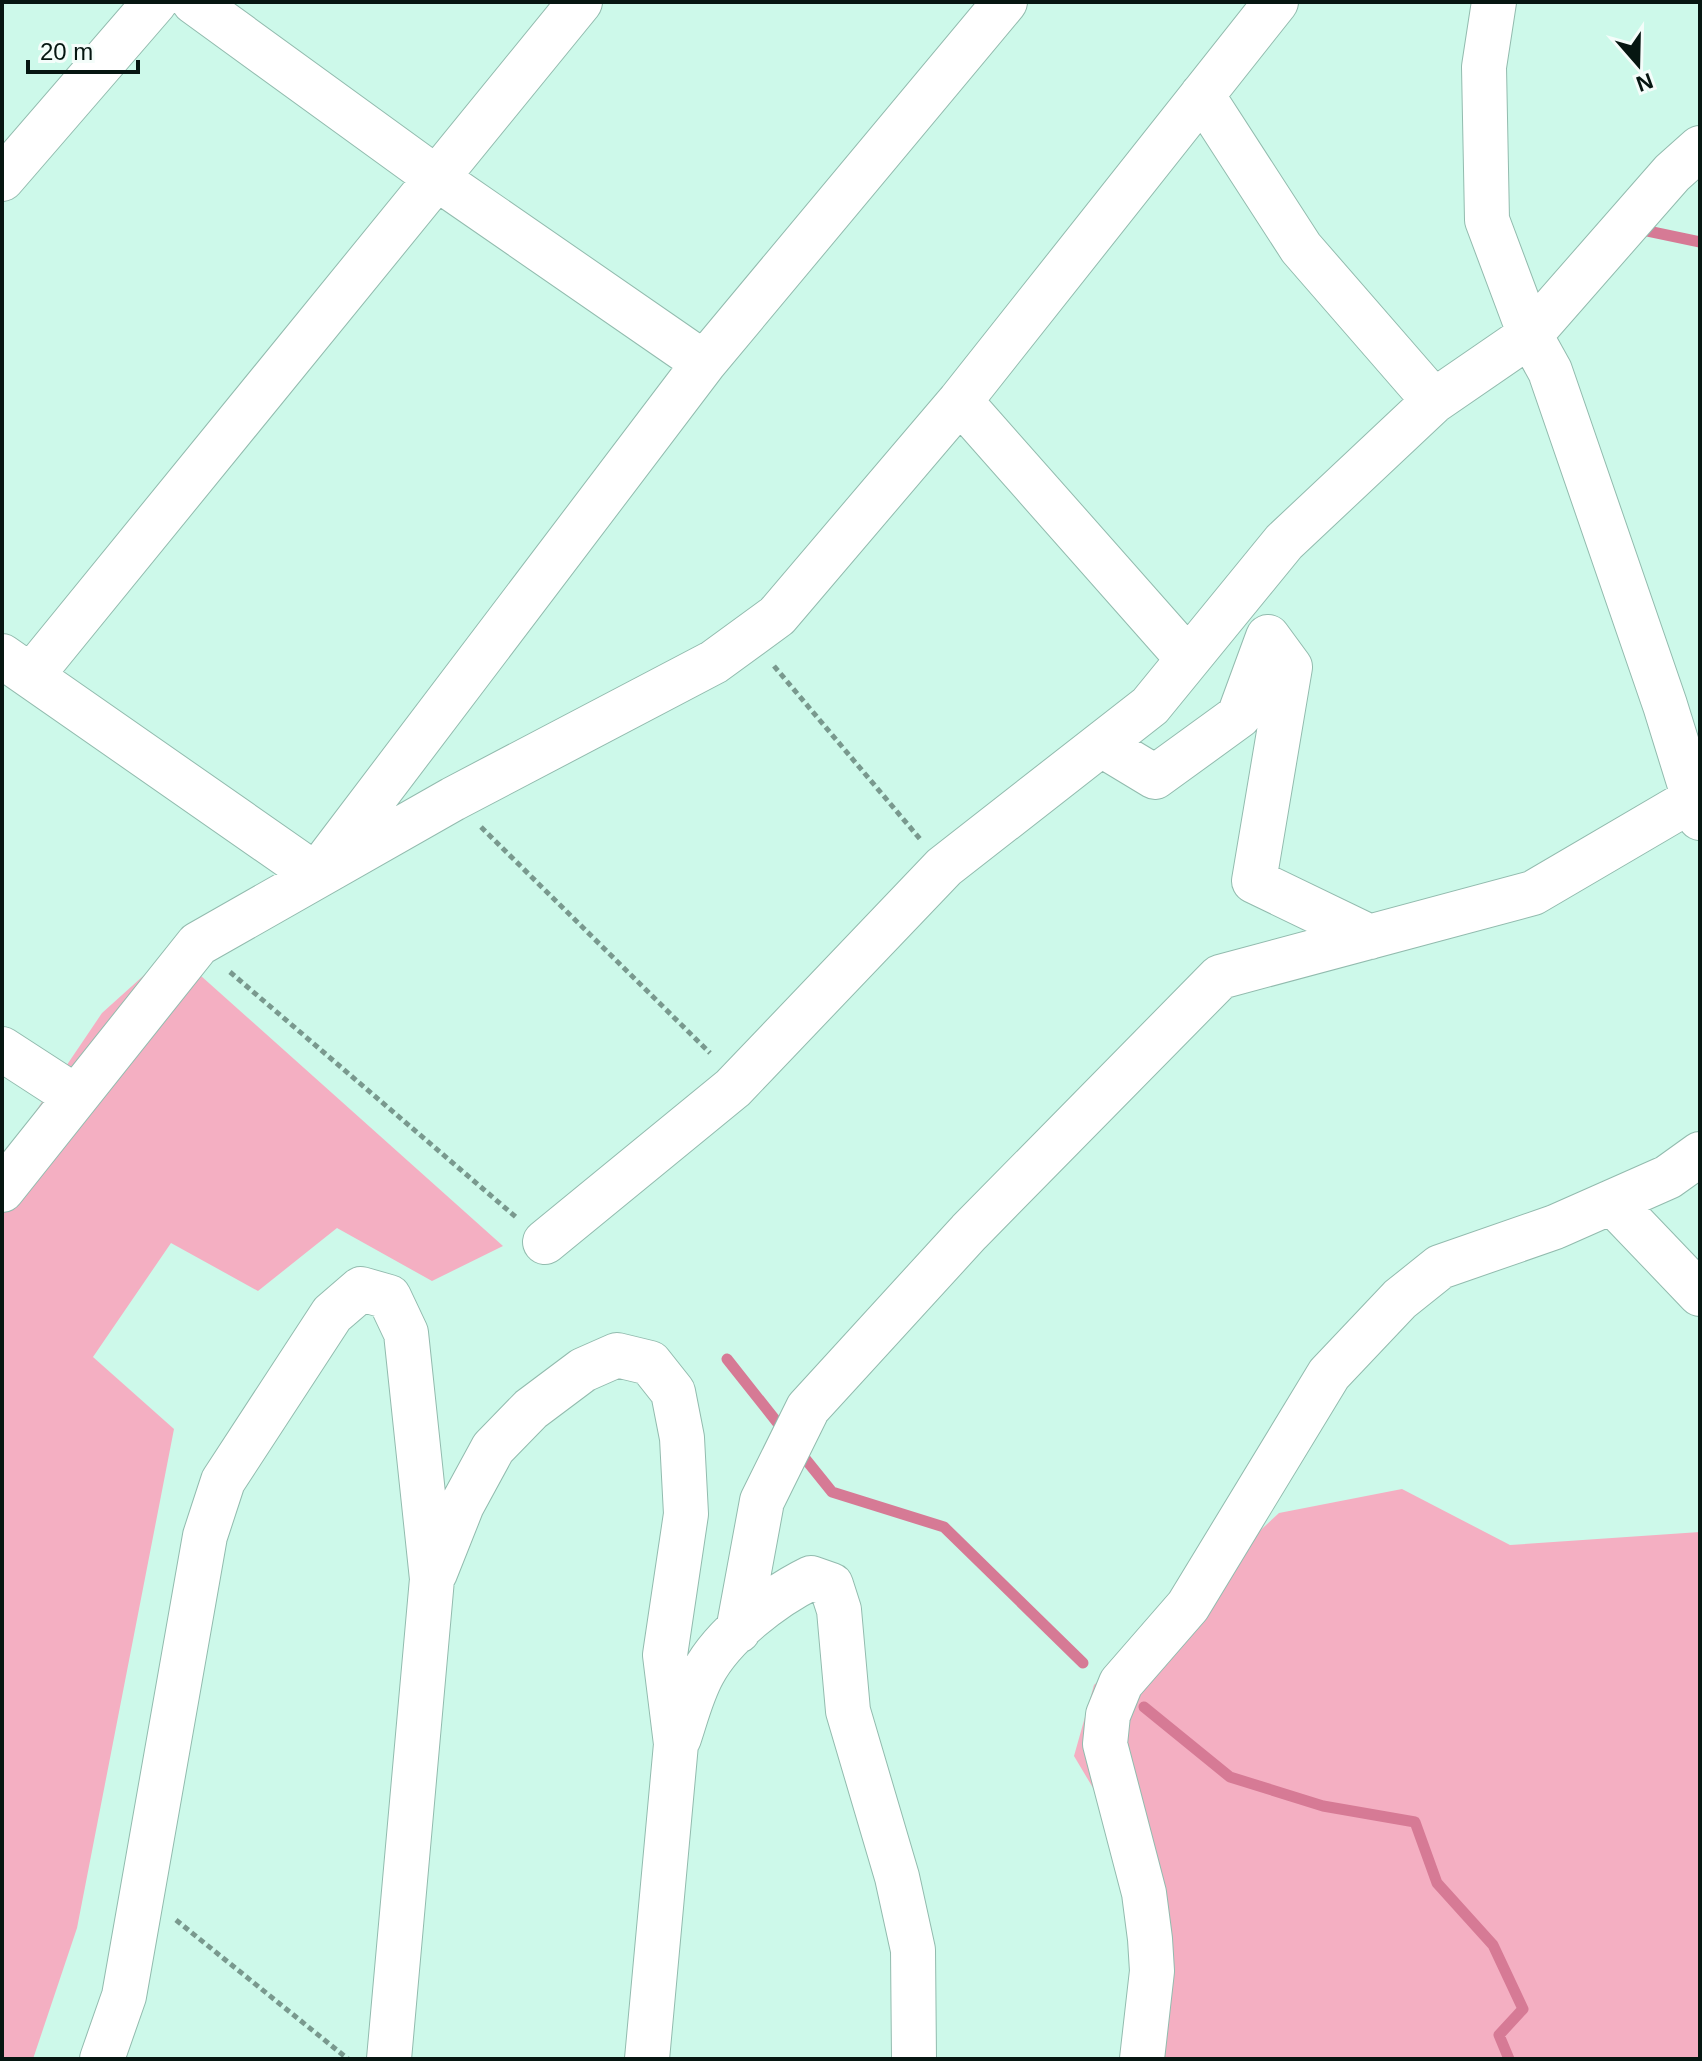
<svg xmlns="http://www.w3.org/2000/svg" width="1702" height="2061" viewBox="0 0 1702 2061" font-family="Arial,sans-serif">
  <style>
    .green { fill: #f4afc2 }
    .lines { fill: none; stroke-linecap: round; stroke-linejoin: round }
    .stream { stroke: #d67a95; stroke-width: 11 }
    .minor-casing { stroke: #92bbae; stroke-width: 46 }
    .path { stroke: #79998e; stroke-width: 5; stroke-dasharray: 6 4; stroke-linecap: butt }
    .minor { stroke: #fff; stroke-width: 44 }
  </style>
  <rect width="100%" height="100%" fill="#cdf9ea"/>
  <path class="green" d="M172,950L503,1246L432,1281L337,1228L258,1291L171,1243L93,1357L174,1429L77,1928L33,2059H2V1161L102,1013Z
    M1402,1489L1510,1545L1700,1532V2059H1144L1149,1882L1074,1756L1094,1685L1279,1513Z"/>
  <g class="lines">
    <path class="stream" d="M1638,229L1700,242
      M727,1359L784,1431
      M799,1451L832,1492L944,1527L1083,1663
      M1144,1707L1230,1777L1323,1806L1415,1822L1437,1883L1493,1945L1523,2009L1499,2035L1509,2059"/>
    <defs>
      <path id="minor" d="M194,2L435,177L704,363
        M1494,2L1484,67L1487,220L1530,335L1550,371L1665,705L1700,818
        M1202,95L1301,248L1434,401
        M2,179L155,2
        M960,401L1188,659
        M2,656L316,875L704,363L1005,2
        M31,676L580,2
        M1102,745L1155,777L1239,716L1268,637L1290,667L1254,881L1370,937
        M2,1049L76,1097
        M2,1190L198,944L453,799L714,662L777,616L960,401L1276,2
        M1612,1202L1700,1294
        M545,1242L733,1088L944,867L1150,706L1284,542L1434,401L1530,335L1672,173L1700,148
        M435,1573L462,1505L493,1448L531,1409L583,1370L617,1355L650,1363L673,1392L682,1438L686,1514L665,1655L676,1744L647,2059
        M738,1631L762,1501L808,1408L969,1232L1220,977L1533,893L1695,798
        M679,1738C686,1717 692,1693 703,1673C723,1635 774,1596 811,1578L831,1585L839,1610L848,1711L897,1877L913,1950L914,2059
        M102,2059L124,1996L205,1536L223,1481L332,1314L361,1289L389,1297L406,1333L432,1579L389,2059
        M1142,2059L1152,1971L1150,1939L1144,1893L1105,1744L1108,1715L1121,1683L1188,1606L1329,1374L1400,1299L1440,1267L1555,1227L1668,1177L1700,1154"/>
    </defs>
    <use href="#minor" class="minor-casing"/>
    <path class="path" d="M774,666L920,839
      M481,827L710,1053
      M230,972L517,1218
      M176,1920L348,2059"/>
    <use href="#minor" class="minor"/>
  </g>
  <rect width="1702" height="2061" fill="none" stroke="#061611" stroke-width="8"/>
  <g transform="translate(1638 64) rotate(160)" stroke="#f4fdfa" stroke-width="6" paint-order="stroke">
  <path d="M0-6L14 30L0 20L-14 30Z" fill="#061611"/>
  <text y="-12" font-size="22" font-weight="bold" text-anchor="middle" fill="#061611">N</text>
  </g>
  <path d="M28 60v12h110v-12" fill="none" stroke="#061611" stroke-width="4"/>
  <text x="40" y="60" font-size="24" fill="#061611" stroke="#f4fdfa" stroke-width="6" paint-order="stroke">20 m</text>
</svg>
